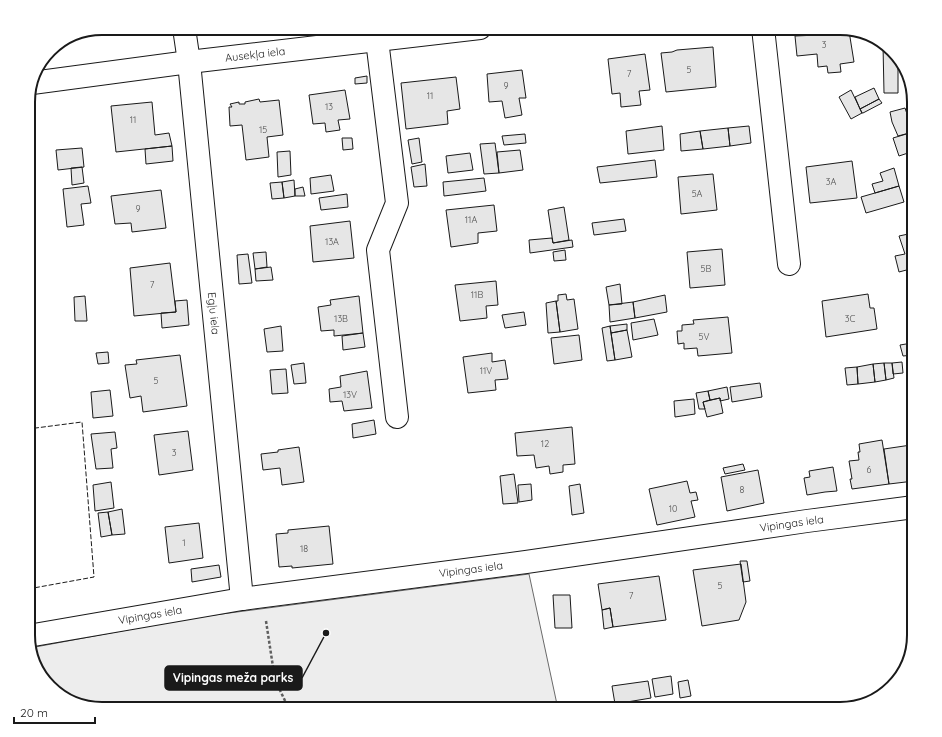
<svg xmlns="http://www.w3.org/2000/svg" width="942" height="737" viewBox="0 0 942 737" font-family="Quicksand,sans-serif">
  <style>
    .built { fill: #ededed; stroke: #6a6a6a }
    .building { fill: #e6e6e6; stroke: #1a1a1a }
    .lines { fill: none; stroke-linecap: round; stroke-linejoin: round }
    .minor-casing { stroke: #1a1a1a; stroke-width: 24 }
    .path { stroke: #5f5f5f; stroke-width: 2.5; stroke-dasharray: 3 2; stroke-linecap: butt }
    .minor { stroke: #fff; stroke-width: 22 }
    .fence { stroke: #1a1a1a; stroke-width: 1; stroke-dasharray: 5 2; stroke-linecap: butt }
    .labels { text-anchor: middle; stroke-width: 3; stroke-linejoin: round; paint-order: stroke }
    .number-label { font-size: 9px; fill: #4d4d4d }
    .street-label { font-size: 11px; fill: #1a1a1a; stroke: #fff }
    .rim { fill: none; stroke: #1a1a1a; stroke-width: 2 }
    .leader { fill: none; stroke: #1a1a1a; stroke-width: 1.5 }
    .callout-dot { fill: #1a1a1a; stroke: #fff; stroke-width: 1.5 }
    .callout { fill: #1a1a1a; stroke: #1a1a1a; stroke-width: 1.5 }
    .callout-label { font-size: 12px; text-anchor: middle; font-weight: bold; fill: #fff }
  </style>
  <rect width="100%" height="100%" fill="#fff"/>
  <path class="built" d="M529,574L558,709H101L53,691L36,668L30,648L191,618Z"/>
  <path class="building" d="M831,31V32L849,31L854,62L840,64L841,72L828,73L827,66L818,67L817,54L797,56L795,36L818,35V32Z
    M883,45L889,46L898,58V93H884Z
    M713,47L716,87L666,92L661,53L672,52L677,50Z
    M645,54L650,90L639,91L641,105L621,107L620,93L612,94L608,59Z
    M522,70L526,98H519L522,115L505,118L502,101L489,102L487,74Z
    M367,76V83L355,84V78Z
    M456,77L460,109L447,111L448,124L406,129L401,83Z
    M874,88L879,99L860,109L855,97Z
    M345,90L350,119L338,120L340,130L326,132L325,123L313,124L309,95Z
    M851,90L862,113L851,119L839,97Z
    M259,99L260,102L279,100L283,135L267,137L269,157L246,160L242,125L230,126L229,107H232L230,104L239,102V104H245V102Z
    M879,99L882,103L863,113H862L860,109Z
    M152,102L155,135L169,133L172,146L116,152L111,106Z
    M905,108L913,132L898,136L892,122L890,112Z
    M662,126L664,150L628,154L626,131Z
    M749,126L751,143L730,146L728,128Z
    M728,128L730,146L703,149L700,131Z
    M700,131L703,149L681,151L680,134Z
    M913,132L914,136V151L899,156L893,138Z
    M525,134L526,143L504,145L502,136Z
    M342,138H352L353,149L343,150Z
    M419,138L422,162L412,164L408,140Z
    M495,143L499,173L484,174L480,144Z
    M172,146L173,161L146,164L145,149Z
    M82,148L84,167L58,170L56,150Z
    M520,150L523,170L499,173L497,152Z
    M290,151L291,175L278,177L277,152Z
    M470,153L473,170L448,173L446,156Z
    M655,160L657,177L600,183L597,167Z
    M852,161L857,198L810,203L806,167Z
    M425,164L427,186L414,187L411,167Z
    M82,167L84,183L72,185L71,168Z
    M894,168L899,186L875,193L872,184L883,181L880,173Z
    M713,174L717,210L681,214L678,177Z
    M331,175L334,191L311,194L310,178Z
    M484,178L486,191L444,196L443,182Z
    M294,180L295,196L284,198L282,182Z
    M282,182L284,198L272,199L270,183Z
    M88,186L91,203L81,204L84,225L67,227L63,189Z
    M899,186L904,202L866,213L861,197L875,193Z
    M303,187L305,196H295V189Z
    M161,190L166,228L132,232L131,223L115,224L111,196Z
    M347,194L348,207L321,210L319,198Z
    M494,205L497,231L478,233V243L451,247L446,210Z
    M564,207L569,240L553,243L548,210Z
    M624,219L626,231L594,235L592,223Z
    M350,221L354,258L313,262L310,226Z
    M913,233L914,236V268L899,272L895,256L905,254L899,236Z
    M552,238L553,243L572,240L573,247L530,253L529,240Z
    M722,249L725,285L690,288L687,252Z
    M565,250L566,260L554,261L553,252Z
    M266,252L267,267L255,269L253,253Z
    M248,254L252,283L239,284L237,255Z
    M170,263L176,312L134,316L130,268Z
    M271,267L273,280L256,281L255,269Z
    M496,281L498,305L486,306L487,318L460,321L455,285Z
    M620,284L622,304L609,305L606,287Z
    M566,294L567,300L574,299L578,329L560,332L556,301H558V295Z
    M868,294L870,308H874L877,329L826,337L822,301Z
    M665,295L667,312L635,318L633,302Z
    M85,296L87,321H75L74,297Z
    M359,296L363,333L334,336V330L321,331L318,307L331,305L330,300Z
    M187,300L189,325L162,328L161,313L176,312L175,301Z
    M556,301L560,332L548,333L546,303Z
    M633,302L635,318L610,322L609,305Z
    M524,312L526,325L505,328L502,315Z
    M728,317L732,353L698,356L697,348L684,349V343L678,344L677,331H682V325L694,324L693,320Z
    M654,319L658,335L633,340L631,323Z
    M627,324V330L611,333L610,326Z
    M281,326L283,351L267,352L264,329Z
    M610,326L615,360L607,361L602,328Z
    M627,330L632,357L615,360L611,333Z
    M363,333L365,347L343,350L342,336Z
    M579,335L582,360L554,364L551,338Z
    M912,343V347L914,346V355L903,356L900,345Z
    M108,352L109,363L98,364L96,353Z
    M492,353V362L505,360L508,379L495,380L496,390L468,393L463,357Z
    M180,355L187,406L143,412L141,396L130,398L125,365L137,364L136,360Z
    M902,362L903,373L893,374L892,363Z
    M304,363L306,383L294,384L291,365Z
    M884,363L886,380L875,382L873,364Z
    M884,363H892L894,378L886,380Z
    M873,364L875,382L858,384L857,367Z
    M857,367L858,384L847,385L845,368Z
    M286,369L288,393L272,394L270,370Z
    M367,371L372,408L344,411L342,401L330,402L329,389L341,387L340,376Z
    M760,383L762,397L732,402L730,387Z
    M727,387L729,399L720,401V398L710,400L708,391Z
    M110,390L113,416L93,418L91,392Z
    M708,391L710,400L703,402L705,409H699L696,393Z
    M720,398L723,413L707,417L703,402Z
    M694,399L695,414L675,417L674,401Z
    M374,420L376,434L353,438L352,424Z
    M572,427L575,464L563,465V472L550,474L549,466L536,468L534,455L517,456L515,433Z
    M188,431L193,470L159,475L154,435Z
    M115,432L117,448L111,449L113,468L96,469L91,434Z
    M882,440L889,484L852,489L850,479H852L849,461L859,460L858,452H860L859,444Z
    M911,445L912,456H914V481L889,484L884,449Z
    M299,447L304,482L282,485L280,468L263,470L261,454L278,452V450Z
    M743,464L745,470L725,474L723,468Z
    M833,467L837,491L825,492L807,495L804,478L810,477L809,471Z
    M758,470L764,503L727,511L721,477Z
    M514,474L518,503L503,504L500,476Z
    M687,481L690,493L696,492L698,500L691,501L695,517L657,525L649,489Z
    M111,482L114,508L95,511L93,485Z
    M531,484L532,500L519,502L518,485Z
    M580,484L584,513L572,515L569,486Z
    M122,509L125,534L112,535L108,512Z
    M108,512L112,535L101,537L98,513Z
    M199,523L203,558L169,563L165,527Z
    M329,526L333,564L292,568V566L279,567L276,534L288,533V530Z
    M740,561H747L750,581L743,582Z
    M741,564L746,602L739,620L702,626L693,570Z
    M219,565L221,577L192,582L191,569Z
    M659,576L666,620L613,627L610,608L602,610L598,584Z
    M553,595H570L572,628H555Z
    M610,608L613,627L604,629L602,610Z
    M671,676L673,694L655,697L652,679Z
    M688,680L691,696L680,698L678,682Z
    M648,681L651,698L615,704L612,686Z"/>
  <g class="lines">
    <defs>
      <g id="minor">
        <path id="s1" d="M184,28L189,62L242,599"/>
        <path d="M763,28L789,264"/>
        <path d="M377,40L397,203L378,250L397,417"/>
        <path id="s2" d="M32,83L189,62L480,28"/>
        <path id="s3" d="M28,636L242,599L526,562L807,521L914,507"/>
      </g>
    </defs>
    <use href="#minor" class="minor-casing"/>
    <path class="path" d="M266,621L275,680L289,709"/>
    <use href="#minor" class="minor"/>
    <path class="fence" d="M28,589L94,577L82,422L28,429"/>
  </g>
  <g class="labels">
    <g class="number-label">
      <text x="824" y="48">3</text>
      <text x="689" y="73">5</text>
      <text x="629" y="77">7</text>
      <text x="506" y="89">9</text>
      <text x="430" y="99">11</text>
      <text x="329" y="110">13</text>
      <text x="133" y="123">11</text>
      <text x="263" y="133">15</text>
      <text x="831" y="185">3A</text>
      <text x="697" y="197">5A</text>
      <text x="138" y="212">9</text>
      <text x="471" y="223">11A</text>
      <text x="332" y="245">13A</text>
      <text x="706" y="272">5B</text>
      <text x="152" y="288">7</text>
      <text x="477" y="298">11B</text>
      <text x="341" y="322">13B</text>
      <text x="850" y="322">3C</text>
      <text x="704" y="340">5V</text>
      <text x="486" y="374">11V</text>
      <text x="156" y="384">5</text>
      <text x="350" y="398">13V</text>
      <text x="545" y="447">12</text>
      <text x="174" y="456">3</text>
      <text x="869" y="473">6</text>
      <text x="742" y="493">8</text>
      <text x="673" y="512">10</text>
      <text x="184" y="546">1</text>
      <text x="304" y="552">18</text>
      <text x="720" y="589">5</text>
      <text x="631" y="599">7</text>
    </g>
    <g class="street-label">
      <text dy="4" stroke="none"><textPath href="#s2" startOffset="225">Ausekļa iela</textPath></text>
      <text dy="4" stroke="none"><textPath href="#s1" startOffset="287">Egļu iela</textPath></text>
      <text dy="4" stroke="none"><textPath href="#s3" startOffset="772">Vipingas iela</textPath></text>
      <text dy="4" stroke="none"><textPath href="#s3" startOffset="448">Vipingas iela</textPath></text>
      <text dy="4" stroke="none"><textPath href="#s3" startOffset="124">Vipingas iela</textPath></text>
    </g>
  </g>
  <path d="M0 0H942V737H0ZM102 35H840A67 67 0 0 1 907 102V635A67 67 0 0 1 840 702H102A67 67 0 0 1 35 635V102A67 67 0 0 1 102 35Z" fill="#fff" fill-rule="evenodd"/>
  <path class="rim" d="M102 35H840A67 67 0 0 1 907 102V635A67 67 0 0 1 840 702H102A67 67 0 0 1 35 635V102A67 67 0 0 1 102 35Z"/>
  <path class="leader" d="M326 633L302 678"/>
  <circle class="callout-dot" cx="326" cy="633" r="4"/>
  <rect class="callout" x="165" y="666" width="137" height="24" rx="4"/>
  <g class="callout-label">
    <text x="233" y="682">Vipingas meža parks</text>
  </g>
  <path d="M14 717v6h81v-6" fill="none" stroke="#1a1a1a" stroke-width="2"/>
  <text x="20" y="717" font-size="12" fill="#1a1a1a" stroke="#ffffff" stroke-width="3" paint-order="stroke">20 m</text>
</svg>
